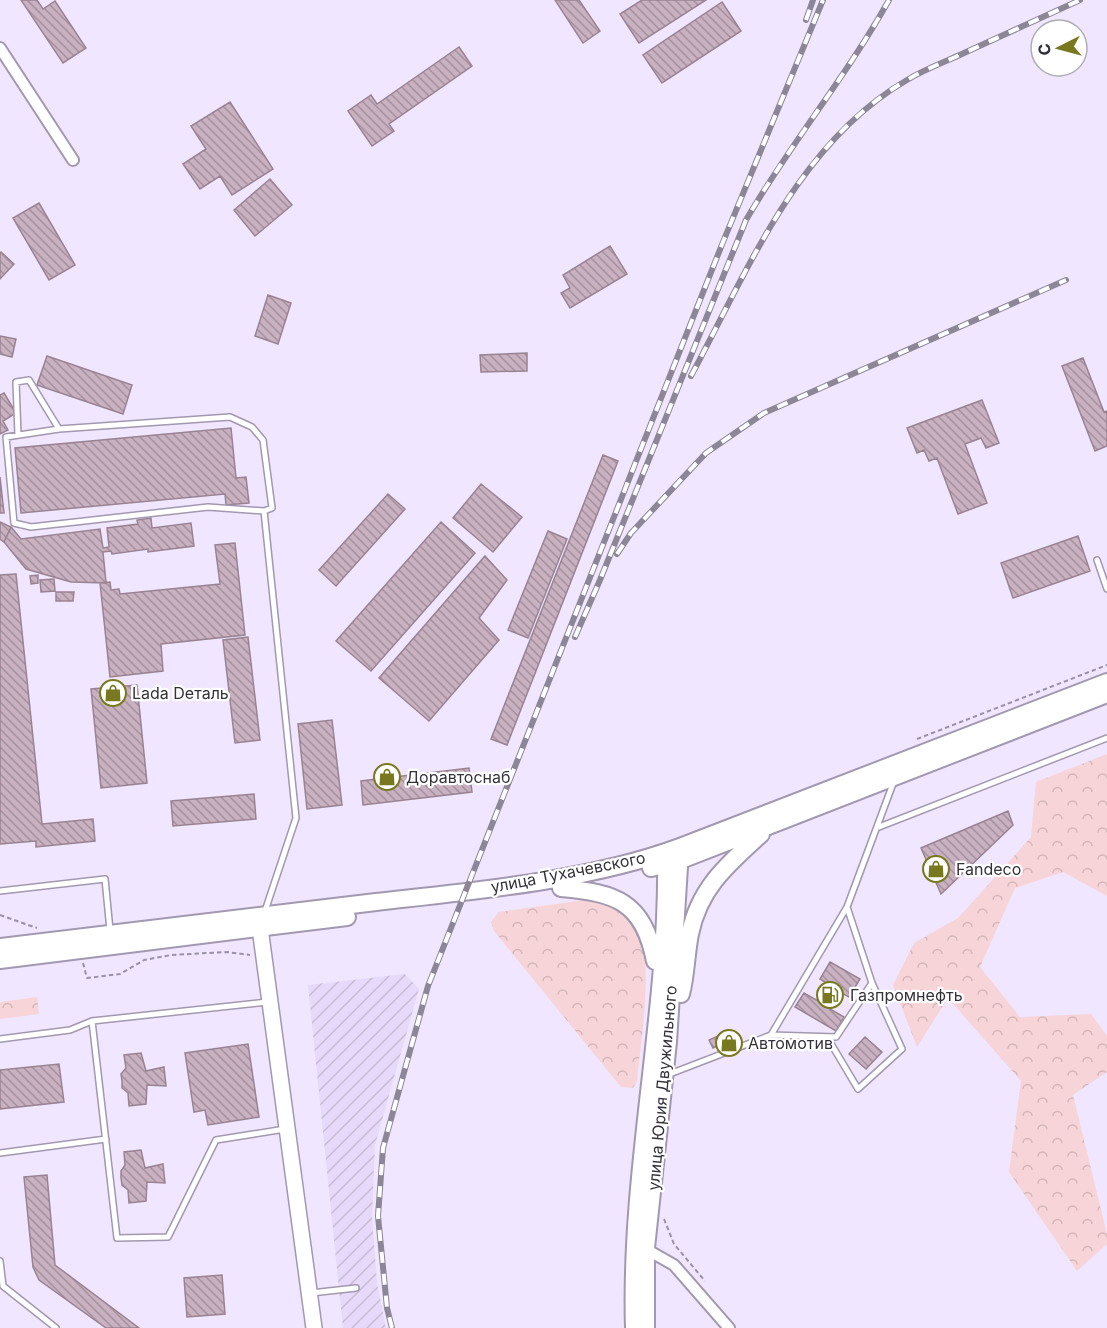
<svg xmlns="http://www.w3.org/2000/svg" width="1107" height="1328" viewBox="0 0 1107 1328" font-family="Inter,sans-serif">
  <style>
    .industrial { fill: url(#industrial-furrows) }
    .forest { fill: url(#forest-crowns) }
    .building { fill: url(#building-back-hatch); stroke: #998392; stroke-width: 1.5 }
    .lines { fill: none; stroke-linecap: round; stroke-linejoin: round }
    .lane-casing { stroke: #a298af; stroke-width: 8 }
    .street-casing { stroke: #a298af; stroke-width: 14 }
    .secondary-casing { stroke: #a298af; stroke-width: 18 }
    .primary-casing { stroke: #a298af; stroke-width: 20 }
    .path { stroke: #9992a4; stroke-width: 2; stroke-dasharray: 4.5 3; stroke-linecap: butt }
    .lane { stroke: #fff; stroke-width: 5 }
    .street { stroke: #fff; stroke-width: 10 }
    .secondary { stroke: #fff; stroke-width: 15 }
    .primary { stroke: #fff; stroke-width: 16 }
    .rail-casing { stroke: #8d8697; stroke-width: 6 }
    .rail { stroke: #fff; stroke-width: 4; stroke-dasharray: 11; stroke-linecap: butt }
    .labels { text-anchor: middle; stroke-width: 4.5; stroke-linejoin: round; paint-order: stroke }
    .poi-label { font-size: 16px; fill: #35313a; stroke: #fff; text-anchor: start }
    .street-label { font-size: 16px; fill: #35313a; stroke: #fff }
  </style>
  <defs>
    <pattern id="industrial-furrows" width="10" height="10" patternUnits="userSpaceOnUse" patternTransform="scale(1.5)"><rect width="10" height="10" fill="#e7d9f9"/><path d="M-1 1l2-2M0 10L10 0M9 11l2-2" fill="none" stroke="#c7bbd6"/></pattern>
    <pattern id="forest-crowns" width="20" height="18" patternUnits="userSpaceOnUse" patternTransform="scale(1.5)"><rect width="20" height="18" fill="#f7d4d7"/><path d="M2 6a3 3 0 1 1 6 0M12 15a3 3 0 1 1 6 0" fill="none" stroke="#d4b6b9"/></pattern>
    <pattern id="building-back-hatch" width="6" height="6" patternUnits="userSpaceOnUse" patternTransform="scale(1.5)"><rect width="6" height="6" fill="#c9b1c1"/><path d="M-1 5l2 2M0 0l6 6M5-1l2 2" fill="none" stroke="#a4919e"/></pattern>
  </defs>
  <rect width="100%" height="100%" fill="#f0e6ff"/>
  <path class="industrial" d="M405,974L419,989L375,1145L372,1217L377,1283L386,1328H343L308,985Z"/>
  <path class="forest" d="M1107,754V896L1063,872L1015,888L980,967L1020,1017L1091,1014L1107,1036V1072L1073,1095L1107,1234V1244L1077,1271L1009,1172L1021,1081L948,998L917,1047L893,985L914,943L958,918L1031,837L1036,782Z
    M598,898C617,906 632,919 640,938C653,969 640,1046 637,1081L633,1088L621,1087L494,931L491,922L499,912Z
    M37,997L39,1014L0,1019V1002Z"/>
  <path class="building" d="M21,0H37L43,9L55,1L86,48L63,63Z
    M555,0H579L600,31L583,43Z
    M642,0H706L639,43L620,14Z
    M722,2L741,31L662,83L643,55Z
    M459,47L472,66L389,124L394,131L372,146L348,111L371,95L377,104Z
    M230,102L273,169L232,195L220,176L200,189L183,164L206,149L191,126Z
    M270,179L292,205L255,236L234,210Z
    M39,203L75,265L49,280L13,218Z
    M610,246L627,274L570,308L561,293L570,288L563,275Z
    M1,252L14,264L0,279V253Z
    M268,295L291,303L278,344L255,336Z
    M0,336L16,339L12,357L0,354Z
    M527,353V371L481,372L480,355Z
    M47,356L132,385L123,414L37,385Z
    M1083,358L1104,412L1107,411V446L1095,451L1062,366Z
    M4,393L16,413L3,421L8,430L0,434V395Z
    M982,400L999,443L986,448L981,438L965,444L987,503L958,514L937,458L929,461L924,450L917,453L907,428Z
    M231,428L236,478L246,477L249,503L226,505L225,494L21,513L15,448Z
    M603,455L618,461L507,745L491,739Z
    M0,477L4,513H0Z
    M481,484L522,517L493,552L453,518Z
    M388,494L405,509L336,586L319,570Z
    M151,518L152,528L191,523L194,546L148,552V549L112,554L111,551L103,552L106,583L71,582L26,569L4,542L11,527L21,539L100,529L103,548L109,547L107,528L138,524L137,520Z
    M0,522L11,527L4,542L0,539Z
    M441,522L475,553L371,671L336,641Z
    M548,531L567,539L528,638L508,630Z
    M1078,536L1090,571L1013,598L1001,563Z
    M235,543L245,635L161,644L163,671L110,677L100,583L110,582L111,590L119,589L120,594L220,584L215,545Z
    M485,556L507,580L479,618L499,640L429,721L379,678Z
    M16,574L42,824L93,819L95,841L36,847V841L0,844V575Z
    M38,575V583L31,584L30,576Z
    M54,579L55,591L41,592L40,580Z
    M56,592H74L73,601H56Z
    M248,637L260,740L235,743L223,640Z
    M137,685L147,783L101,788L91,689Z
    M332,720L342,805L307,809L298,724Z
    M469,768L472,792L363,805L361,781Z
    M254,794L256,819L173,826L171,801Z
    M1008,811L1013,825L941,894L921,848Z
    M830,962L860,979L849,997L840,992L830,1009L844,1017L836,1031L795,1007L804,993L818,1001L828,984L820,979Z
    M729,1031L733,1039L713,1048L709,1040Z
    M865,1037L882,1052L866,1069L849,1054Z
    M248,1044L259,1117L208,1125L205,1110L194,1112L185,1053Z
    M141,1053L146,1071L164,1067L166,1086L147,1085L146,1104L129,1106L128,1093L122,1088V1081L121,1074L126,1068L124,1055Z
    M59,1064L64,1102L0,1109V1070Z
    M141,1150L145,1168L163,1164L165,1183L147,1182L146,1201L129,1203L128,1190L122,1185L121,1178V1171L125,1165L124,1152Z
    M47,1175L55,1265L139,1328H106L39,1280L33,1267L24,1177Z
    M222,1275L225,1314L187,1317L184,1278Z"/>
  <g class="lines">
    <defs>
      <path id="lane" d="M230,417L252,427L263,440L272,508L264,511L208,507L31,527L14,523L6,437L59,429Z
        M18,435L16,382L29,380L59,429
        M1097,560L1107,589
        M879,827L1107,738
        M0,891L105,879L110,930
        M264,914L296,818L264,511
        M267,1002L92,1021L117,1238L168,1237L216,1140L285,1129
        M771,1035L836,1037L872,983L847,907
        M827,1037L858,1089L902,1049L872,983
        M0,1039L70,1030L92,1021
        M667,1075L771,1035L847,907L894,781
        M0,1153L106,1139
        M0,1261L3,1286L56,1328
        M311,1293L356,1288"/>
      <path id="street" d="M0,48L73,160
        M644,1248L674,1265L729,1328"/>
      <path id="secondary" d="M260,928L314,1328"/>
      <path id="primary" d="M651,868L681,860L1107,694
        M561,888C616,893 643,901 655,961
        M0,947C125,932 250,917 376,902C473,891 588,881 680,847L1107,682
        M0,960L347,917
        M681,994C686,975 686,954 690,934C699,888 728,864 761,834
        M634,1328C629,1169 669,1012 666,854
        M646,1328V1248L668,1042L680,851"/>
    </defs>
    <use href="#lane" class="lane-casing"/>
    <use href="#street" class="street-casing"/>
    <use href="#secondary" class="secondary-casing"/>
    <use href="#primary" class="primary-casing"/>
    <path class="path" d="M917,739L1107,665
      M0,915L37,928
      M83,963L87,978L120,974L144,960L171,955L227,952L250,955
      M664,1219L674,1244L705,1281"/>
    <use href="#lane" class="lane"/>
    <use href="#street" class="street"/>
    <use href="#secondary" class="secondary"/>
    <use href="#primary" class="primary"/>
    <defs>
      <path id="rail" d="M806,20L813,0
        M691,376C748,270 798,143 907,80C925,69 945,62 964,53C1003,35 1041,18 1080,0
        M617,554L631,533L706,453L764,413L1066,280
        M575,637L600,580L746,220C790,144 846,77 889,0
        M392,1328L387,1308L378,1216L383,1148L428,986L723,242L823,0"/>
    </defs>
    <use href="#rail" class="rail-casing"/>
    <use href="#rail" class="rail"/>
  </g>
  <defs>
    <symbol id="shop-ring" viewBox="-11 -11 22 22"><circle r="9.5" fill="#fff" stroke="#78781f" stroke-width="1.5"/><path d="M-5-2.5h2.3a2.7 3.5 0 0 1 5.4 0H5L5.5 6h-11ZM-1.5-2.5h3a1.5 2.3 0 0 0-3 0Z" fill="#78781f"/></symbol>
    <symbol id="fuel-ring" viewBox="-11 -11 22 22"><circle r="9.5" fill="#fff" stroke="#78781f" stroke-width="1.5"/><path d="M-5.5-6h7V0h2V4h1.3V-2.5L3-4.5l.8-.8L6-3V5H2.5V1h-1V6h-7ZM-4.2-4.7v3.2H.2V-4.7Z" fill="#78781f"/></symbol>
  </defs>
  <g fill-rule="evenodd">
    <use href="#shop-ring" x="98" y="678" width="30" height="30"/>
    <use href="#shop-ring" x="372" y="762" width="30" height="30"/>
    <use href="#shop-ring" x="921" y="854" width="30" height="30"/>
    <use href="#fuel-ring" x="815" y="980" width="30" height="30"/>
    <use href="#shop-ring" x="714" y="1028" width="30" height="30"/>
  </g>
  <g class="labels">
    <g class="poi-label">
      <text x="132" y="699">Lada Dеталь</text>
      <text x="406" y="783">Доравтоснаб</text>
      <text x="956" y="875">Fandeco</text>
      <text x="850" y="1001">Газпромнефть</text>
      <text x="748" y="1049">Автомотив</text>
    </g>
    <g class="street-label">
      <text transform="translate(568 872) rotate(-11)" y="6">улица Тухачевского</text>
      <text transform="translate(662 1088) rotate(-85)" y="6">улица Юрия Двужильного</text>
    </g>
  </g>
  <g transform="translate(1059 48) rotate(264)"><circle r="28" fill="#ffffff" stroke="#aeadb0" stroke-width="1.5"/>
  <path d="M0-4.5L10 22L0 15L-10 22Z" fill="#78781f"/>
  <text y="-9" font-size="16" font-weight="bold" text-anchor="middle" fill="#35313a">С</text>
  </g>
</svg>
